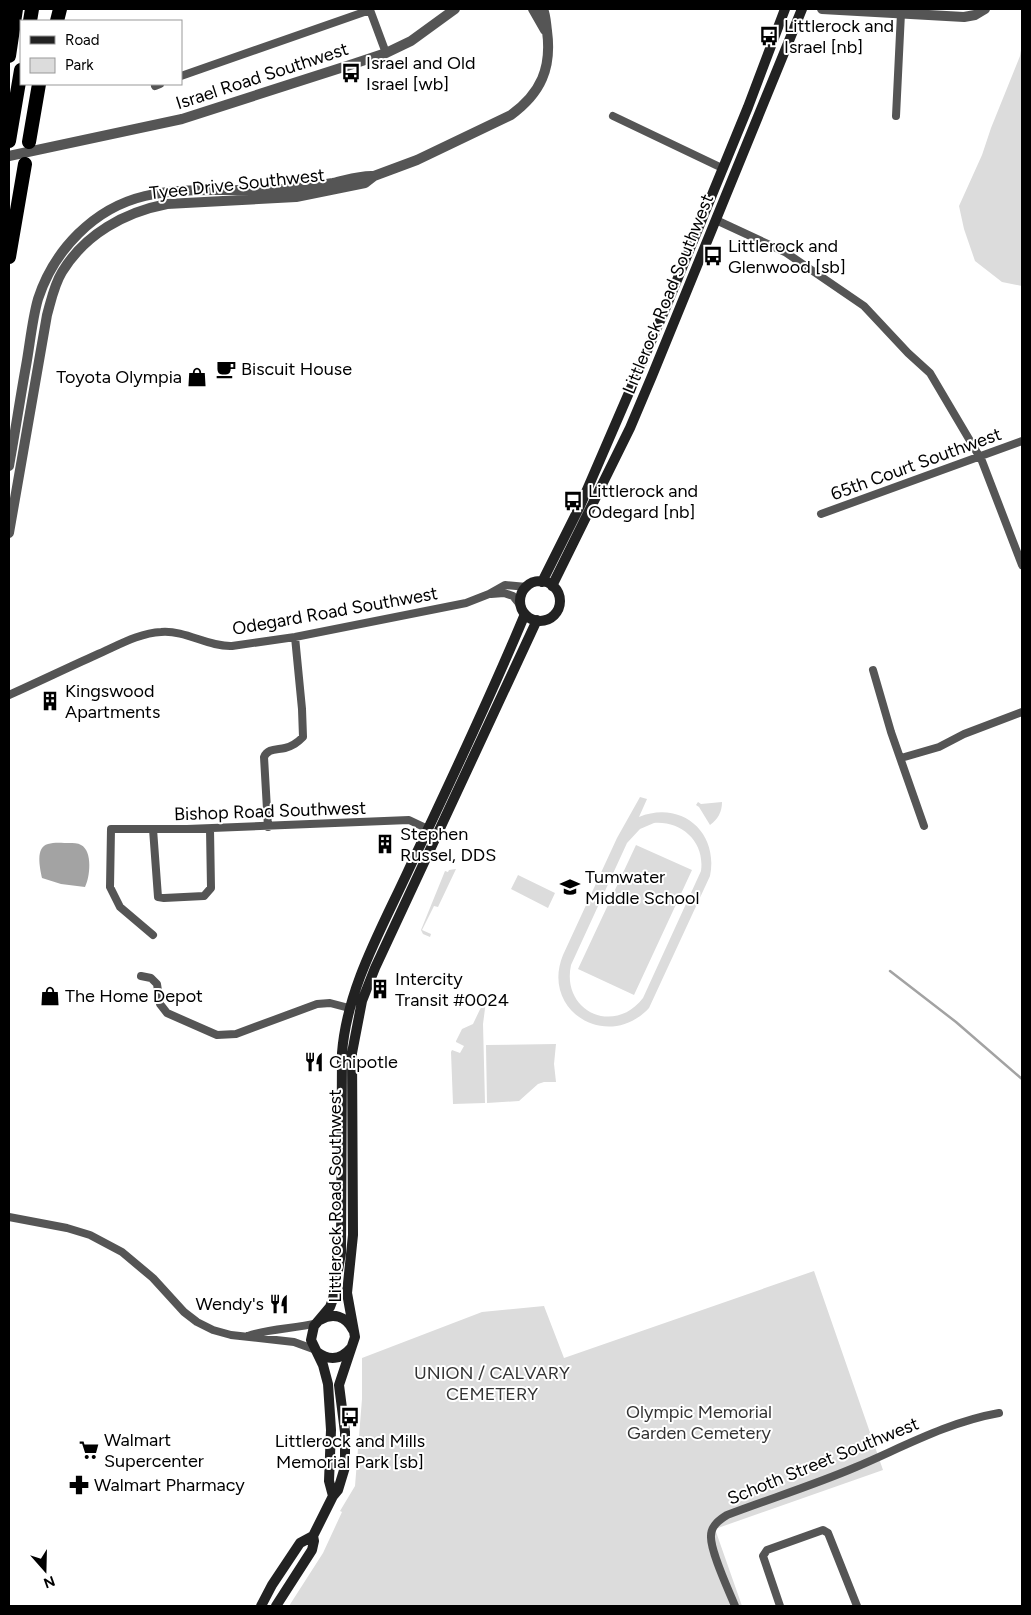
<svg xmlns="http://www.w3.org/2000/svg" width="1031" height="1615" viewBox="0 0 1031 1615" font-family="Figtree,sans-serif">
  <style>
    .green { fill: #dcdcdc; fill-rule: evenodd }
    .water { fill: #a3a3a3 }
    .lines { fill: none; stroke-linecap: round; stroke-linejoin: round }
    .stream { stroke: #a3a3a3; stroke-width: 2.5 }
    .minor { stroke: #555; stroke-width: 8 }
    .tertiary { stroke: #555; stroke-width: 10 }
    .secondary { stroke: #222; stroke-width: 10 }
    .motorway { stroke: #000; stroke-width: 14 }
    .labels { text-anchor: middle; stroke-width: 4; stroke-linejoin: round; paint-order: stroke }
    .poi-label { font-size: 18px; fill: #000; stroke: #fff; text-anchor: start }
    .street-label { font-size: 18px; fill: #000; stroke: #fff }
    .park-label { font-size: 18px; fill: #333; stroke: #fff }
  </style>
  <rect width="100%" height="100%" fill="#fff"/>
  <path class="green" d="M1022,44V286L1002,282L975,261L964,229L959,206L982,155L991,128L1020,56Z
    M640,797L647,799L639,817C681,800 719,832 710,876L649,1008C608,1052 540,1011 563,955L617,838ZM654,823C682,821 705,842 701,871L643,998C614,1036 561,1011 571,965L627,843L640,829Z
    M698,802L701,804L722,802C722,812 718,819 710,825L699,807L696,805Z
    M636,845L692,870L634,995L578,969Z
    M456,869L438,907L434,906L422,930L431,934L430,937L423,934L421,930L445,871L448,872L449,870Z
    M518,875L555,893L548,908L511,889Z
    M484,1001H486L483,1024L485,1103L453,1104L451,1052L452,1050L460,1053L464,1046L456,1042V1041L462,1029L473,1024Z
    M556,1044L554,1064L556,1082H544L538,1084L519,1101L487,1103L486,1045Z
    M814,1271L883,1470L715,1529L742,1606H289L323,1553L342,1512L340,1511L355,1486L362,1399V1358L482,1312L544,1306L564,1358Z"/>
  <path class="water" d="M69,843C73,843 78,843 81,845C93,851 90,878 85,887L61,884L42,878C40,868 35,847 48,844C54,842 63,843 69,843Z"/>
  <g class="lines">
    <path class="stream" d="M890,971L956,1022L1022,1079"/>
    <path class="minor" d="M181,76L370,10L386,53
      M155,86L160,84
      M613,116L722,168
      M896,116L901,13
      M716,220L785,252L864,306L908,353L930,373L982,461L1022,565
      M821,514L1022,441
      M491,594L504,593L513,596L521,606
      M873,670L891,732L924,826
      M9,695C38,682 67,668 96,655C117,646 139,633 161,632C186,630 208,647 232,646L295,637L466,603L489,594L505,585L527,587
      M901,758L939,747L964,734L1022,712
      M268,827L264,757C268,748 277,750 285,748C293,746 297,743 303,737L302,709L295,637
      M153,829L158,897L164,898L204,896L211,888L210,829
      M153,935L120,907L110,887L111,829H187L409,820L428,829
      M141,976L151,978L157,984L160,1004L167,1013L217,1035L236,1034L317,1004L330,1003L349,1008
      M9,1217L67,1228L90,1235L122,1252L153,1278L184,1312L197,1322L213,1330L231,1335L294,1342L316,1350
      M248,1336C270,1328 295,1329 317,1323
      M735,1606C729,1591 710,1551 711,1536C711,1526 719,1520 727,1515C769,1499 814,1485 856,1467C903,1447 948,1422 999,1413
      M780,1606L763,1556L767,1550L823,1530L828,1533L857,1606"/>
    <path class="tertiary" d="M533,9L545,30
      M822,9L964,17L975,15L985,9
      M9,156L182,119L353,64L386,53L411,41L455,9
      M9,466C15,433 20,399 26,366C30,344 32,320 38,299C54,250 94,208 145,196C181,187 228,191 266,190C289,189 310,187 333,183C347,180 360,175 374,176
      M9,533L47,315C51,301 54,285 62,272C85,234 125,212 167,204L296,197L365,183L374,176L417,160L511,115C541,93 552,68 547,31C546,24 546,16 543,9"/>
    <path class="secondary" d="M520 601a20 20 0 1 1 40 0a20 20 0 1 1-40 0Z
      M542,582L580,506L666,307L748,107L785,9
      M552,586L630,428L652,376L802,9
      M320,1320C333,1312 346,1316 353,1330
      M317,1352C329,1361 341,1360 351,1348
      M333,1496L329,1481L331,1430L328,1384L323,1365L311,1340L314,1326L330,1307L333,1299L341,1253L342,1053C347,988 382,928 409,869C449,785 489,700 525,614
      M261,1606L272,1585L300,1543L313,1536
      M276,1606L312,1550L314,1541L313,1536L333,1496L338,1490L345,1467V1432L339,1385L355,1337L347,1293L353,1235L352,1053L362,1001L375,968L537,620"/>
    <path class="motorway" d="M30,21L32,9
      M57,21L60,9
      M9,56L16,9
      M9,141L21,70
      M29,142L39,84
      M9,257L25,164"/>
  </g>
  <defs>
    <symbol id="bus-bare" viewBox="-9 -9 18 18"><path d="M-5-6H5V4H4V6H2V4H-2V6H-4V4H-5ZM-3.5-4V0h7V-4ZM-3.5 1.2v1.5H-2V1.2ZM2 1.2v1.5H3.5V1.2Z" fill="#000" stroke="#fff" stroke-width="2.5" paint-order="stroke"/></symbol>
    <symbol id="cafe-bare" viewBox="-9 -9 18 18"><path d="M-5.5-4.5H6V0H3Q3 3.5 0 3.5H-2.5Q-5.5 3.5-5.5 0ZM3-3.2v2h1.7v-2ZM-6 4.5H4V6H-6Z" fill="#000" stroke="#fff" stroke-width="2.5" paint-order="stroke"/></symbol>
    <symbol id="shop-bare" viewBox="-9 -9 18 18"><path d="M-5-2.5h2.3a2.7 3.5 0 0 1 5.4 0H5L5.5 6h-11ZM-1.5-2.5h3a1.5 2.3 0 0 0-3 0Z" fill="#000" stroke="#fff" stroke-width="2.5" paint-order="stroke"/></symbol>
    <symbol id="building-bare" viewBox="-9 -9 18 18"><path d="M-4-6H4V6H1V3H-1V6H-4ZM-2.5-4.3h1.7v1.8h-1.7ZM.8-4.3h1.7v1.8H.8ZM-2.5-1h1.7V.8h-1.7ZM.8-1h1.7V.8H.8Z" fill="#000" stroke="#fff" stroke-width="2.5" paint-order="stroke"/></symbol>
    <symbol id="school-bare" viewBox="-9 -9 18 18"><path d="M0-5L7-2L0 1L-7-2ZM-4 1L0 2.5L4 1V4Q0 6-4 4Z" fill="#000" stroke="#fff" stroke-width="2.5" paint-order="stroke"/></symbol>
    <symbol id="restaurant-bare" viewBox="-9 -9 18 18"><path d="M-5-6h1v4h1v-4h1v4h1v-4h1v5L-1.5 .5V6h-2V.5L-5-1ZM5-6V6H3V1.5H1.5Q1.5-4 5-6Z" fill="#000" stroke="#fff" stroke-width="2.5" paint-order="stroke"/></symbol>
    <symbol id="supermarket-bare" viewBox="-9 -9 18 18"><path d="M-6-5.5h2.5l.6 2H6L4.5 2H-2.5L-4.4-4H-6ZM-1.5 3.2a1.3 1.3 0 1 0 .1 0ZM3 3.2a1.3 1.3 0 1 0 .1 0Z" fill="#000" stroke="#fff" stroke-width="2.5" paint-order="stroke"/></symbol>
    <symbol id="pharmacy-bare" viewBox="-9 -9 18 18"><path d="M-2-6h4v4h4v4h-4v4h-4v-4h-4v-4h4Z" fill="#000" stroke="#fff" stroke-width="2.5" paint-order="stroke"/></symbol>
  </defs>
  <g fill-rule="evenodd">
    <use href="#bus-bare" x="755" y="22" width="28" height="28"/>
    <use href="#bus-bare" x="337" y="59" width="28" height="28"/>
    <use href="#bus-bare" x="699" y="242" width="28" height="28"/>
    <use href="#cafe-bare" x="212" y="355" width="28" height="28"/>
    <use href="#shop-bare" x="183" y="363" width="28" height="28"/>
    <use href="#bus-bare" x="559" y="487" width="28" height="28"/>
    <use href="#building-bare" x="36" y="687" width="28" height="28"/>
    <use href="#building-bare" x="371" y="830" width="28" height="28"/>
    <use href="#school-bare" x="556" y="873" width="28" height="28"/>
    <use href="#building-bare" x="366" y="975" width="28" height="28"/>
    <use href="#shop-bare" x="36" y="982" width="28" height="28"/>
    <use href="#restaurant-bare" x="300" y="1048" width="28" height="28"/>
    <use href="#restaurant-bare" x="265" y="1290" width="28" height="28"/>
    <use href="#bus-bare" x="336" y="1403" width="28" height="28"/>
    <use href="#supermarket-bare" x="75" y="1436" width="28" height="28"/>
    <use href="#pharmacy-bare" x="65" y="1471" width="28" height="28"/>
  </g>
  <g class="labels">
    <g class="poi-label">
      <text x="784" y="32">Littlerock and<tspan x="784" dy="21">Israel [nb]</tspan></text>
      <text x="366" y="69">Israel and Old<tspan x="366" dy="21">Israel [wb]</tspan></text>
      <text x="728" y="252">Littlerock and<tspan x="728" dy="21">Glenwood [sb]</tspan></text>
      <text x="241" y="375">Biscuit House</text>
      <text x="182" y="383" text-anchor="end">Toyota Olympia</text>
      <text x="588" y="497">Littlerock and<tspan x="588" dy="21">Odegard [nb]</tspan></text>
      <text x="65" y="697">Kingswood<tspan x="65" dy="21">Apartments</tspan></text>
      <text x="400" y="840">Stephen<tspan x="400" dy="21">Russel, DDS</tspan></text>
      <text x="585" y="883">Tumwater<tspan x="585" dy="21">Middle School</tspan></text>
      <text x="395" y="985">Intercity<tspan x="395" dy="21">Transit #0024</tspan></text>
      <text x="65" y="1002">The Home Depot</text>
      <text x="329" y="1068">Chipotle</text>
      <text x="264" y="1310" text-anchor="end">Wendy's</text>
      <text x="104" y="1446">Walmart<tspan x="104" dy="21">Supercenter</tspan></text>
      <text x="350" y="1447" text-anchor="middle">Littlerock and Mills<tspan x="350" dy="21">Memorial Park [sb]</tspan></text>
      <text x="94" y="1491">Walmart Pharmacy</text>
    </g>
    <g class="street-label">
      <text transform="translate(262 76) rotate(-18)" y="6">Israel Road Southwest</text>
      <text transform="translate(237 184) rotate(-6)" y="6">Tyee Drive Southwest</text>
      <text transform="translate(668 294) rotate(-68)" y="6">Littlerock Road Southwest</text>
      <text transform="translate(916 464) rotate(-20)" y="6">65th Court Southwest</text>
      <text transform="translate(335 611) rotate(-10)" y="6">Odegard Road Southwest</text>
      <text transform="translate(270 811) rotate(-2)" y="6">Bishop Road Southwest</text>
      <text transform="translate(335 1196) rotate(-90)" y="6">Littlerock Road Southwest</text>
      <text transform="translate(823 1461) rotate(-22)" y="6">Schoth Street Southwest</text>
    </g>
    <g class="park-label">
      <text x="492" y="1379">UNION / CALVARY<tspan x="492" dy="21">CEMETERY</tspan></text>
      <text x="699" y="1418">Olympic Memorial<tspan x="699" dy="21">Garden Cemetery</tspan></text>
    </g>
  </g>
  <rect width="1031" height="1615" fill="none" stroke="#000000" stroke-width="20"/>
  <rect x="20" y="20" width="162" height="65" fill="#ffffff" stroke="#999999"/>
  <rect x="30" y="36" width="25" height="8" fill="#222222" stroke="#999999"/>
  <text x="65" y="45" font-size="15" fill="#000000">Road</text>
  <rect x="30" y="58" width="25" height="15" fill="#dcdcdc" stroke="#999999"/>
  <text x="65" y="70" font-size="15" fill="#000000">Park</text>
  <g transform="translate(45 1570) rotate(160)" stroke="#ffffff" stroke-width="4" paint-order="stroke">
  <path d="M0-4L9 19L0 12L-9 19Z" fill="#000000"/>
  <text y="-8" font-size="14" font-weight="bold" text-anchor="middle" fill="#000000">N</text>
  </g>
</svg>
